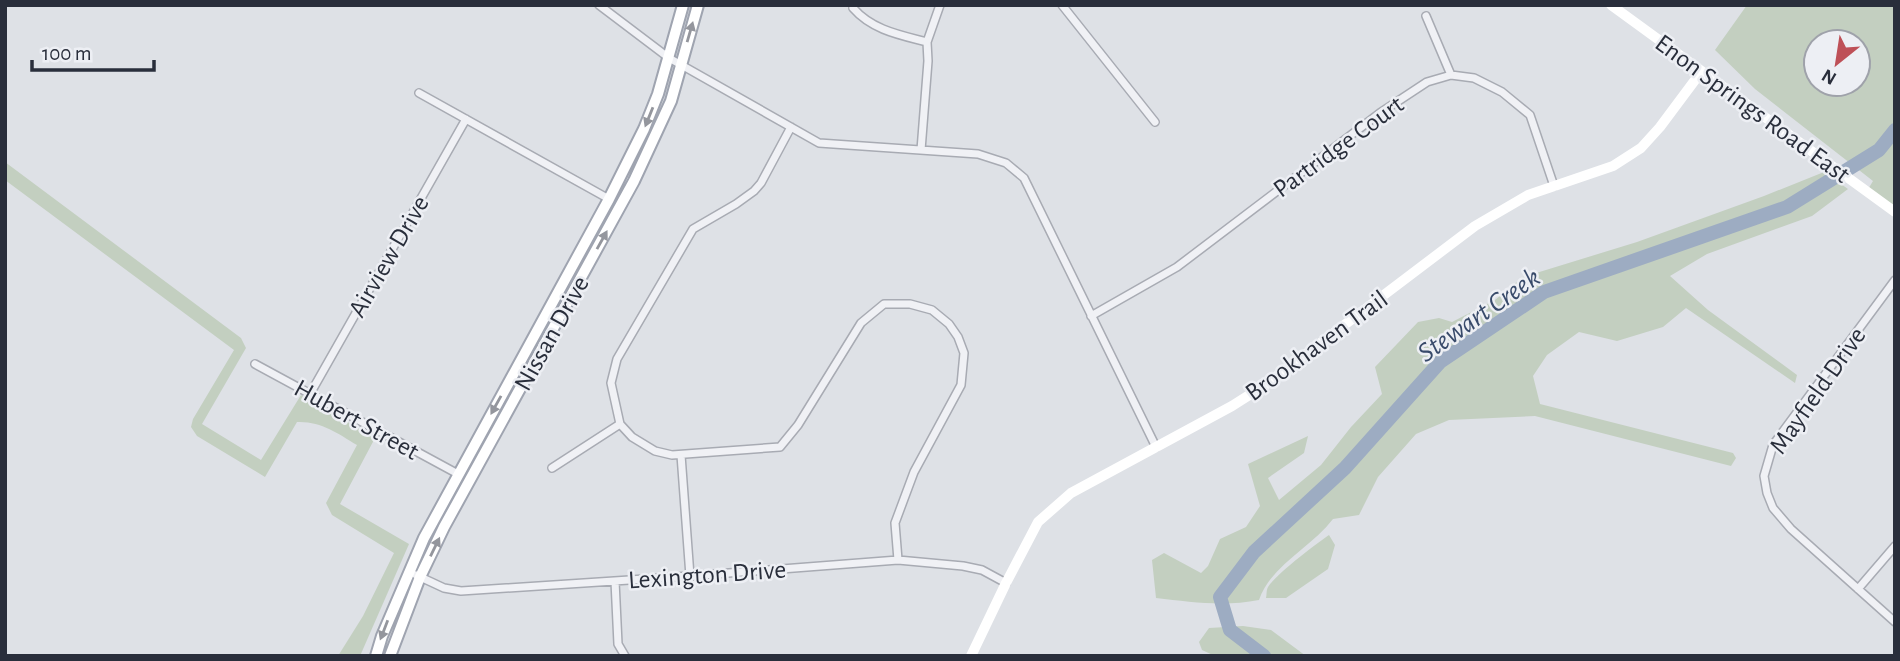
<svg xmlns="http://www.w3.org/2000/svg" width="1900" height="661" viewBox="0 0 1900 661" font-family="'Alegreya Sans',sans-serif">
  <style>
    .green { fill: #c3cfc0; fill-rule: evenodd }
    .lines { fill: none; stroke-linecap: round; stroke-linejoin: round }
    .river { stroke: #9dacc2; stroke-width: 14 }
    .street-casing { stroke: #a8abb3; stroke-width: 10 }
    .primary-casing { stroke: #9fa4b0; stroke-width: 14 }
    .street { stroke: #f0f1f5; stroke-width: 7 }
    .secondary { stroke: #fff; stroke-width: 10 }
    .primary { stroke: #fff; stroke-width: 10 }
    .oneway { fill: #94969d }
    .labels { text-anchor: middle; stroke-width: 5; stroke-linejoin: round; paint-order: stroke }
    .street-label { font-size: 26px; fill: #292e3b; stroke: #edeff4 }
    .water-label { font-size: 28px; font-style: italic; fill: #384a6a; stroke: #edeff4 }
  </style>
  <rect width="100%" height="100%" fill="#dee1e6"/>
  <path class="green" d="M1747,5H1895V212L1867,191L1873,181L1755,89L1715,50ZM1816,42H1858V84H1816Z
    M5,162L241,338L246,348L202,424L261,460L301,395L375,438L340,504L409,544L360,656H338L363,616L394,553L332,515L326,503L357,445C337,433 321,421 297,422L265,477L197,436L191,427L193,419L234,350L5,180Z
    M1824,172L1848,189L1812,216L1707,254L1670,276L1708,310L1797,375L1795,383L1686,308L1663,327L1617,341L1579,332L1547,355L1533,376L1540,404L1733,453L1736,458L1731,466L1535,416L1449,420L1416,434L1378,477L1359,515L1333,519C1311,548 1271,565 1259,600C1224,607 1191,602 1156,598L1152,560L1164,553L1201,573L1208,566L1220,539L1246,527L1260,506L1248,464L1308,436L1304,453L1268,478L1279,500L1321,465L1351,427L1382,394L1375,367L1418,322L1439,318L1452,322L1495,300L1523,277L1637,242L1764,196Z
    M1329,535L1335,545L1328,569L1286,598H1266C1267,594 1266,591 1268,587C1276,574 1316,544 1329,535Z
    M1243,626L1271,630L1306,656H1215L1202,650L1199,642L1209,628Z"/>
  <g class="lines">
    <path class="river" d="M1264,656L1230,630L1220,597L1254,552L1345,468L1440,362L1544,292L1787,207L1879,150L1895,130"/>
    <defs>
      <path id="street" d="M599,5L669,58L819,143L978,154L1006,163L1024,178L1156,447
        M1062,5L1155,122
        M853,8C872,30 900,35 927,42
        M1426,16L1451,75
        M419,93L609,199
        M791,127L761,183L754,191L736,204L693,229L617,359L611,383L620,424L632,437L655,451L672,455L780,447L798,425L861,323L884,304H910L932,310L949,324L958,337L964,353L961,385L914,472L895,523L898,560
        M921,150L928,61L927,42L940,5
        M1895,280L1773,445L1764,476L1767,493L1773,508L1791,529L1895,622
        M1091,316L1177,267L1380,113L1427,82L1451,75L1474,78L1502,92L1530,115L1554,186
        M255,364L458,474
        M310,394L466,119
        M681,455L690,576
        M552,468L620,424
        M416,575L444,588L461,591L690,576L898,560L963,566L982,570L1006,583
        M615,581L618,644L625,656
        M1858,589L1895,546"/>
      <path id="primary" d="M376,656L382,636L424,538L609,199L644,129L658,94L683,5
        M390,656L420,577L444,527L634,181L671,101L698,5"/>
    </defs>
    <use href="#street" class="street-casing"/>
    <use href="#primary" class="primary-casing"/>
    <use href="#street" class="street"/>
    <path class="secondary" d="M1611,5L1895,212
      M971,656L1006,583L1038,522L1071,493L1232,406L1265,385L1475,226L1528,195L1613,166L1641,148L1660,127L1701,72"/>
    <use href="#primary" class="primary"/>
  </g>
  <defs><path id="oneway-solid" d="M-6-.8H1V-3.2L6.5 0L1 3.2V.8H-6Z" transform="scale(1.75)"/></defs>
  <g class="oneway">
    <use href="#oneway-solid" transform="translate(690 32) rotate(-74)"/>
    <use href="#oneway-solid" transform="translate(649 117) rotate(112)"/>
    <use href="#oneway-solid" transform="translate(602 240) rotate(-61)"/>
    <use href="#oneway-solid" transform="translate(496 405) rotate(119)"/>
    <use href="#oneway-solid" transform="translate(435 547) rotate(-64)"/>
    <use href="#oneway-solid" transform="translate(384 630) rotate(111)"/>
  </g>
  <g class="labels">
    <g class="street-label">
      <text transform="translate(1753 108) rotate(36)" y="9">Enon Springs Road East</text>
      <text transform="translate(1338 146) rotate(-36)" y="9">Partridge Court</text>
      <text transform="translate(388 256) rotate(-60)" y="9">Airview Drive</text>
      <text transform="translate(551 333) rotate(-61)" y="9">Nissan Drive</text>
      <text transform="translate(1316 345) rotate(-36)" y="9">Brookhaven Trail</text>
      <text transform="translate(1817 390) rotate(-55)" y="9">Mayfield Drive</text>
      <text transform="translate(357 419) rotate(29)" y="9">Hubert Street</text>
      <text transform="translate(707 574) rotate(-4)" y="9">Lexington Drive</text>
    </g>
    <g class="water-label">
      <text transform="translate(1478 314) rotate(-35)" y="10">Stewart Creek</text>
    </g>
  </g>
  <rect width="1900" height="661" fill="none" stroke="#292e3b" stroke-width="14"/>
  <g transform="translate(1837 63) rotate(210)"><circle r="33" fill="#edeff4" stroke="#9fa2aa" stroke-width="2"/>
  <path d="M0-5L12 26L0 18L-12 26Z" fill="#be5057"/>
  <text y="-10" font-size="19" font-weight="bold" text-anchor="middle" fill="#292e3b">N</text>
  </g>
  <path d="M32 60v10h122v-10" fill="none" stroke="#292e3b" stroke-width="3.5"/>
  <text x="42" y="60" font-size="21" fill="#292e3b" stroke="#edeff4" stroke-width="5" paint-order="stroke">100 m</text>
</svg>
